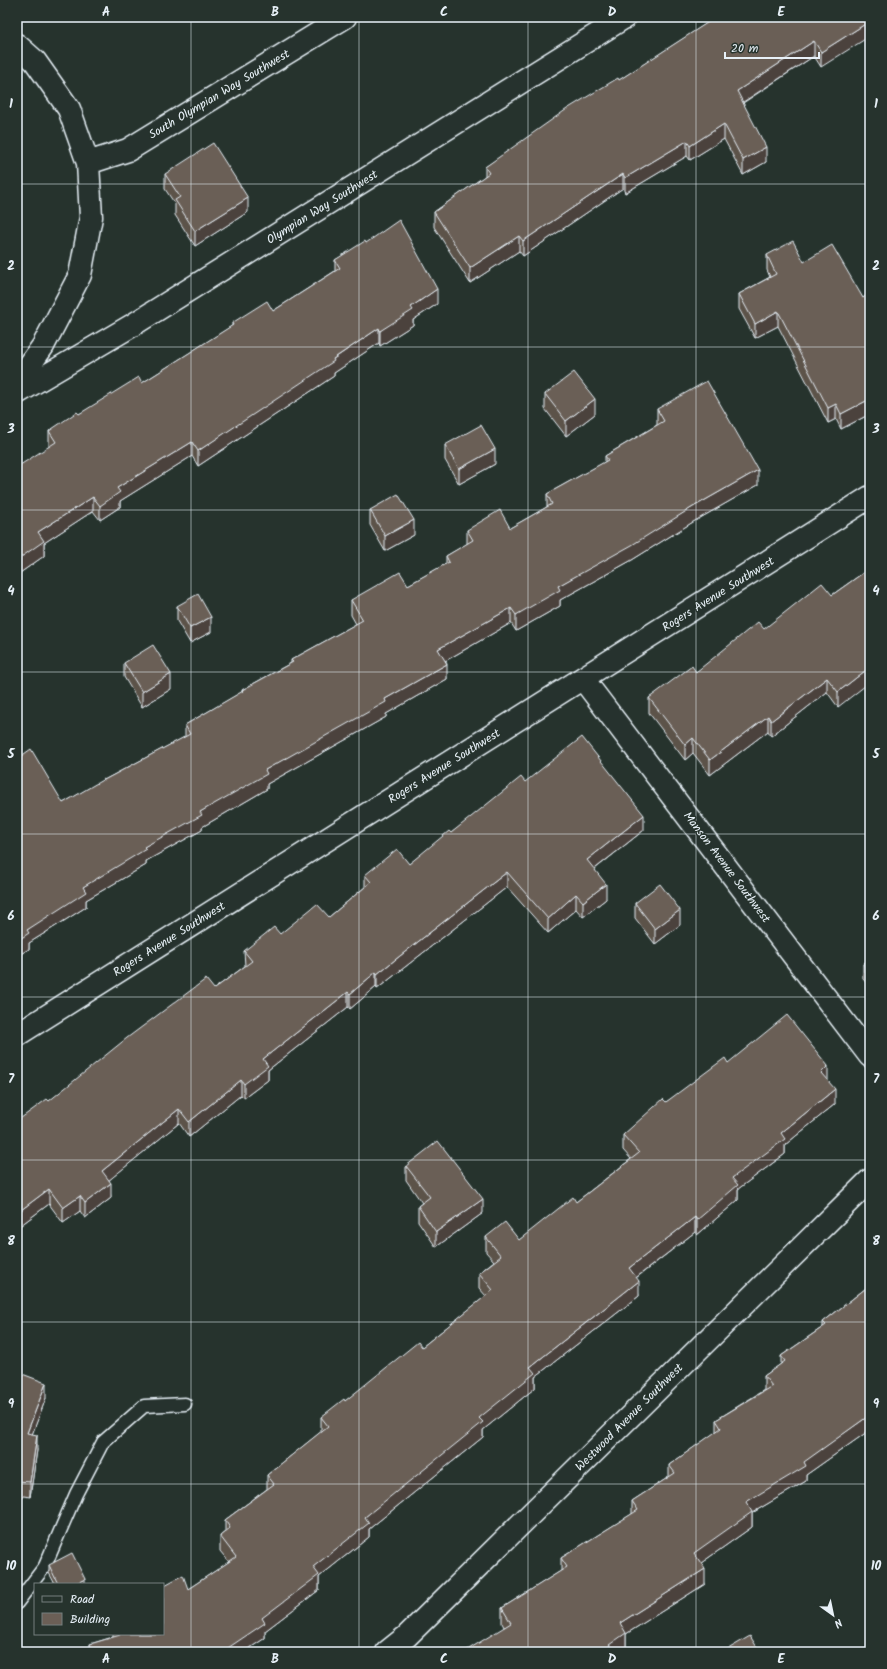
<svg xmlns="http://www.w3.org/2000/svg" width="887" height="1669" viewBox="0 0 887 1669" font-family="Kalam,sans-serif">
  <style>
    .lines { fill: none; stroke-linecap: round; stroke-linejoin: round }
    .service-casing { stroke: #e8f1f8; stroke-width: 15 }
    .minor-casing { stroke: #e8f1f8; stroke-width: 25 }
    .service { stroke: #26332d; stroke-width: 12 }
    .minor { stroke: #26332d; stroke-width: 22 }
    .wall { fill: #5c524a; stroke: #e8f1f8 }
    .shaded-wall { fill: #4b423c; stroke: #e8f1f8 }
    .building { fill: #6b5f56; stroke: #e8f1f8 }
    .grid { fill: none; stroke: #e8f1f8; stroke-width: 1; stroke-opacity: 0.55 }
    .labels { text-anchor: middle; stroke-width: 3; stroke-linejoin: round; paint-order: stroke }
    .street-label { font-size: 12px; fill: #e8f1f8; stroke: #26332d }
    .neatline { fill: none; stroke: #e8f1f8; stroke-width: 1.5 }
    .grid-label { font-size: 13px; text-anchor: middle; font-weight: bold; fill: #e8f1f8 }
  </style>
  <rect width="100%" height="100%" fill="#26332d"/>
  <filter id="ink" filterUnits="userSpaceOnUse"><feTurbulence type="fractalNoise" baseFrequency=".025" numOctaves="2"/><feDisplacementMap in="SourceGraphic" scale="8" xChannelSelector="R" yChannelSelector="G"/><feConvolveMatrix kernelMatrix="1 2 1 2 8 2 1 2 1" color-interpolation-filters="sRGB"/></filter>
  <g filter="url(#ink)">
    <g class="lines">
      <defs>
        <path id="service" d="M17,1603L45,1566L76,1494L103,1442L144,1406L185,1404"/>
        <path id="minor" d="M17,45L35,61L69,109L88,163L91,217L80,275L43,346L17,383
          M88,163L128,150L345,17
          M17,393L131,326L625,17
          M583,679L870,1056
          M17,1035L870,497
          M387,1652L407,1636L870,1180"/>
      </defs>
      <use href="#service" class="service-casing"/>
      <use href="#minor" class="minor-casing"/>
      <use href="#service" class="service"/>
      <use href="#minor" class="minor"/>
    </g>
    <path class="wall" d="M712,17H870L821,67L814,56L743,103L766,162L743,175L724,139L690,160L687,156L625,193L623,188L523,256L519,251L470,283L434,227V212L485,176V167L712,20Z
      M165,174L248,212L195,246L175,215V204L165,189Z
      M366,243L437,304L413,320V325L380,346L379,343L334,373V376L198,466L192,456L120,501V507L100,520L93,511L44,543V556L17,575L49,446V431L79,414L142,383L232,326V323L273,311L335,271V260Z
      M767,255L804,262L863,298L870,293V414L841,429L836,419L828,423L778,326L755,338L739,309V294L770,277L767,270Z
      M545,394L595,414L566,436L545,409Z
      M657,409L758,485L693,522L632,560L560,600V606L516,631L511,623L445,661L447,679L386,714V717L267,784V789L202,827V830L146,861V865L86,900V907L29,943V949L17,956V759L63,803L104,780L185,737V725L242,692V690L291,663V660L356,624L351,615V600L408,585L446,564V556L467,544V530L510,528L547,507V494L605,462V456L657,425Z
      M445,445L495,464L459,484L445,460Z
      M370,510L414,535L385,551L370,525Z
      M870,568L838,707L827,692L771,736L768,731L710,775L693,753L685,760L649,713V698L696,672L764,629L832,595Z
      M177,606L211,632L190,643L177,621Z
      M124,663L171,689L142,707L124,677Z
      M525,782L644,830L595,869L606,899L583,917L576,909L548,933L507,887L377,989L376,987L350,1009L348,1007L268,1070V1080L244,1098L241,1095L189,1137L179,1123L109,1180L111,1198L85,1218L80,1211L63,1223L49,1204L17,1228L49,1101L214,989L245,966L244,951L280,934L329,917L365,887V875L409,864L451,833Z
      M635,903L680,925L655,944L635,918Z
      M870,958V987L863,979V964Z
      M728,1063L828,1081L835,1104L785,1145V1154L738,1189V1200L697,1235L695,1232L636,1278L639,1296L535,1377V1388L483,1430V1437L369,1529V1537L319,1577V1590L265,1631V1638L244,1652H90V1644L113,1637V1634H163L188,1589L229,1562L220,1551V1536L225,1532V1520L267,1489V1475L321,1432V1417L345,1401L422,1347L486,1296L479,1288V1273L494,1261L486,1252V1237L519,1240L576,1202L631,1159L623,1150V1135L666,1102Z
      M406,1166L483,1213L436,1247L418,1221V1206L422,1203L406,1180Z
      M870,1285V1437L867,1432L806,1475V1481L752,1513V1527L701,1563L705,1584L626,1634V1648L504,1627L502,1623V1608L561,1571V1558L632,1514V1501L669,1477V1465L716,1432V1420L764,1390V1376L781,1364V1356L823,1327V1322Z
      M17,1372L46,1398L32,1434L37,1450L30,1497L17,1495Z
      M49,1565L85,1584H55L49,1573Z"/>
    <path class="shaded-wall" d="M870,21V36L821,67V52Z
      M814,41V56L737,106V91Z
      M724,124V139L690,160V146Z
      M687,141V156L625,193V178Z
      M766,147V162L743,175V160Z
      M623,174V188L523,256V241Z
      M248,198V212L195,246V231Z
      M519,236V251L470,283V268Z
      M437,289V304L413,320V325L380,346V331L411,307Z
      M778,311V326L755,338V324Z
      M379,328V343L334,373V376L198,466V451Z
      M595,399V414L566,436V421Z
      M870,399V414L841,429V414Z
      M836,404V419L828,423V408Z
      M192,442V456L120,501V507L100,520V506L117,488Z
      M495,449V464L459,484V469Z
      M758,470V485L693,522L632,560L560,600V606L516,631V615L558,586L693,507Z
      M93,497V511L44,543V556L17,575V560L38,532Z
      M414,520V535L385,551V536Z
      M511,608V623L438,665V649Z
      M211,617V632L190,643V628Z
      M447,664V679L386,714V717L267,784V789L202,827V830L146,861V865L86,900V907L29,943V949L17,956V941L27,930L83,887L144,847L200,812L265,770L385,699Z
      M870,667V682L838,707V692Z
      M171,674V689L142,707V692Z
      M827,678V692L771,736V721Z
      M768,716V731L710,775V760Z
      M693,738V753L685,760V745Z
      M644,815V830L587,875V860Z
      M507,872V887L377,989V974Z
      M606,884V899L583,917V902Z
      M576,894V909L548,933V919Z
      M680,910V925L655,944V929Z
      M376,972V987L350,1009V994Z
      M348,992V1007L268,1070V1080L244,1098V1084L263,1059Z
      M828,1066V1081L821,1088V1073Z
      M241,1080V1095L189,1137V1122Z
      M835,1089V1104L785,1145V1154L738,1189V1200L697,1235V1220L732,1178L781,1133Z
      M179,1109V1123L102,1186V1171Z
      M111,1183V1198L85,1218V1203Z
      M49,1189V1204L17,1228V1213Z
      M80,1196V1211L63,1223V1208Z
      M483,1199V1213L436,1247V1232Z
      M695,1217V1232L629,1283V1268Z
      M639,1281V1296L535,1377V1388L483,1430V1437L369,1529V1537L319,1577V1590L265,1631V1638L244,1652H222L262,1618L313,1567L365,1517L479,1418L530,1367Z
      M46,1383V1398L27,1448V1433Z
      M867,1417V1432L806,1475V1481L752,1513V1527L694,1568V1553L746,1502Z
      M37,1435V1450L30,1497V1482Z
      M705,1569V1584L626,1634V1648L621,1652H609V1645L620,1623Z
      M85,1579V1584H75Z"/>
    <path class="building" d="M712,17H870V21L821,52L814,41L737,91L766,147L743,160L724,124L690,146L687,141L625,178L623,174L523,241L519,236L470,268L434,212L489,173L485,167L567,109L618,78L619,80L713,19Z
      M213,143L248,198L195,231L175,200L180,197L165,174Z
      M399,220L437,289L411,307L413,310L380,331L379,328L333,359L334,361L198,451L192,442L117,488L120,492L100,506L93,497L38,532L44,541L17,560V467L56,442L49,431L77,412L79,414L139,377L142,383L233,325L232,323L267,301L273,311L340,268L335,260L365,241L366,243Z
      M793,241L804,262L832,245L863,298L870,293V399L841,414L836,404L828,408L778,311L755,324L739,294L776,274L767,255Z
      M574,372L595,399L566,421L545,394Z
      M707,381L758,470L693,507L632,545L558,586L560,590L516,615L511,608L438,649L447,664L385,699L386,702L265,770L267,774L200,812L202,815L144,847L146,849L83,887L86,892L27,930L29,933L17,941V821L20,819L17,814V759L31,749L63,803L104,779V780L190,734L185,725L243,691L242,690L293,662L291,660L363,620L351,600L400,572L408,585L449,562L446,556L473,540L467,530L500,510L510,528L552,504L547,494L608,460L605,456L664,421L657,409Z
      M481,425L495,449L459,469L445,445Z
      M398,494L414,520L385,536L370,510Z
      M870,568V667L838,692L827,678L771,721L768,716L710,760L693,738L685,745L649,698L692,666L696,672L758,622L764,629L822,583L832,595Z
      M198,594L211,617L190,628L177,606Z
      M153,645L171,674L142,692L124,663Z
      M582,737L644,815L587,860L606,884L583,902L576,894L548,919L507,872L377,974L376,972L350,994L348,992L263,1059L268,1066L244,1084L241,1080L189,1122L179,1109L102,1171L111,1183L85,1203L80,1196L63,1208L49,1189L17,1213V1121L47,1099L49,1101L127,1038L206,979L214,989L252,961L244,951L274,927L280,934L317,904L329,917L371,882L365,875L397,849L409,864L449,831L451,833L521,777L525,782Z
      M660,884L680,910L655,929L635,903Z
      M870,958V972L863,964Z
      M787,1015L828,1066L821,1073L835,1089L781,1133L785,1139L732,1178L738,1185L697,1220L695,1217L629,1268L639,1281L530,1367L535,1373L479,1418L483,1422L365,1517L369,1523L313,1567L319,1575L262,1618L265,1623L222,1652H92L90,1644L120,1635V1634H163V1586L183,1575L188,1589L236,1557L220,1536L230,1528L225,1520L274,1484L267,1475L328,1426L321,1417L344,1399L345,1401L418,1342L422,1347L493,1290L479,1273L501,1256L486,1237L505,1222L519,1240L573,1197L576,1202L639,1153L623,1135L663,1099L666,1102L725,1058L728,1063Z
      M438,1141L483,1199L436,1232L418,1206L430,1197L406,1166Z
      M870,1285V1422L867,1417L804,1462L806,1466L746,1502L752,1512L694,1553L705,1569L620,1623L626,1633L609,1645L614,1652H464L511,1623L502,1608L567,1567L561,1558L638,1510L632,1501L675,1473L669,1465L721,1428L716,1420L772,1386L764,1376L785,1361L781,1356L826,1325L823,1322Z
      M17,1372L46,1383L27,1433L37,1435L30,1482L17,1481Z
      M72,1553L85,1579L75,1584H58L49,1565Z
      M750,1636L760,1652H723Z"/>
  </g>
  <path class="grid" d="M191,17V1652M359,17V1652M528,17V1652M696,17V1652M17,184H870M17,347H870M17,510H870M17,672H870M17,834H870M17,997H870M17,1160H870M17,1322H870M17,1484H870"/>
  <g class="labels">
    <g class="street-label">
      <text transform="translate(219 94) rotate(-31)" y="4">South Olympian Way Southwest</text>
      <text transform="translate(322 207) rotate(-32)" y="4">Olympian Way Southwest</text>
      <text transform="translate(718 594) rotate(-32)" y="4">Rogers Avenue Southwest</text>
      <text transform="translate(444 766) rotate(-32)" y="4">Rogers Avenue Southwest</text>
      <text transform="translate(727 867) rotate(53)" y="4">Manson Avenue Southwest</text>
      <text transform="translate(169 939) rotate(-32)" y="4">Rogers Avenue Southwest</text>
      <text transform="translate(629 1417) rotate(-45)" y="4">Westwood Avenue Southwest</text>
    </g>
  </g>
  <rect width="887" height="1669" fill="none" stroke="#26332d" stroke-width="44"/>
  <rect x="34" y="1583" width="130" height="52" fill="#26332d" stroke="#747f7e"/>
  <rect x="42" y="1596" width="20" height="6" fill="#26332d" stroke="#747f7e"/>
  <text x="70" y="1603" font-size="12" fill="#e8f1f8">Road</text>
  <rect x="42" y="1613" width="20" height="12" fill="#6b5f56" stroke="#747f7e"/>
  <text x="70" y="1623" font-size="12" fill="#e8f1f8">Building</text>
  <g transform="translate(833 1615) rotate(147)" stroke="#26332d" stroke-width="3" paint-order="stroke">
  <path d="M0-3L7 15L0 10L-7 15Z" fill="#e8f1f8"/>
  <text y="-6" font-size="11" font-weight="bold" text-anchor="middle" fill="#e8f1f8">N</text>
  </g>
  <path d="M725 52v6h94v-6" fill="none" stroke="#e8f1f8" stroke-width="2"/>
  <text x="731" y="52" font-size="12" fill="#e8f1f8" stroke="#26332d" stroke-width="3" paint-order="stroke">20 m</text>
  <rect x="22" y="22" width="843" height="1625" class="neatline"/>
  <g class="grid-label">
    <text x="106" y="16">A</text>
    <text x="275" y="16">B</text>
    <text x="444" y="16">C</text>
    <text x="612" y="16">D</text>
    <text x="781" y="16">E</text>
    <text x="11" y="108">1</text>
    <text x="876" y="108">1</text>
    <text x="11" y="270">2</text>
    <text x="876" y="270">2</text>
    <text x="11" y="433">3</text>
    <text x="876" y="433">3</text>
    <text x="11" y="595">4</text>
    <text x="876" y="595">4</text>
    <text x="11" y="758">5</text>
    <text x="876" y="758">5</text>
    <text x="11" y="920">6</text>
    <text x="876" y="920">6</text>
    <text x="11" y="1083">7</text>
    <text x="876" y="1083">7</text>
    <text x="11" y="1245">8</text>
    <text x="876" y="1245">8</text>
    <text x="11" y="1408">9</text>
    <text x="876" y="1408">9</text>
    <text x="11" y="1570">10</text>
    <text x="876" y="1570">10</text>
    <text x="106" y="1663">A</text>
    <text x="275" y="1663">B</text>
    <text x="444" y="1663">C</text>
    <text x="612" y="1663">D</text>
    <text x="781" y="1663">E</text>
  </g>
</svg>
